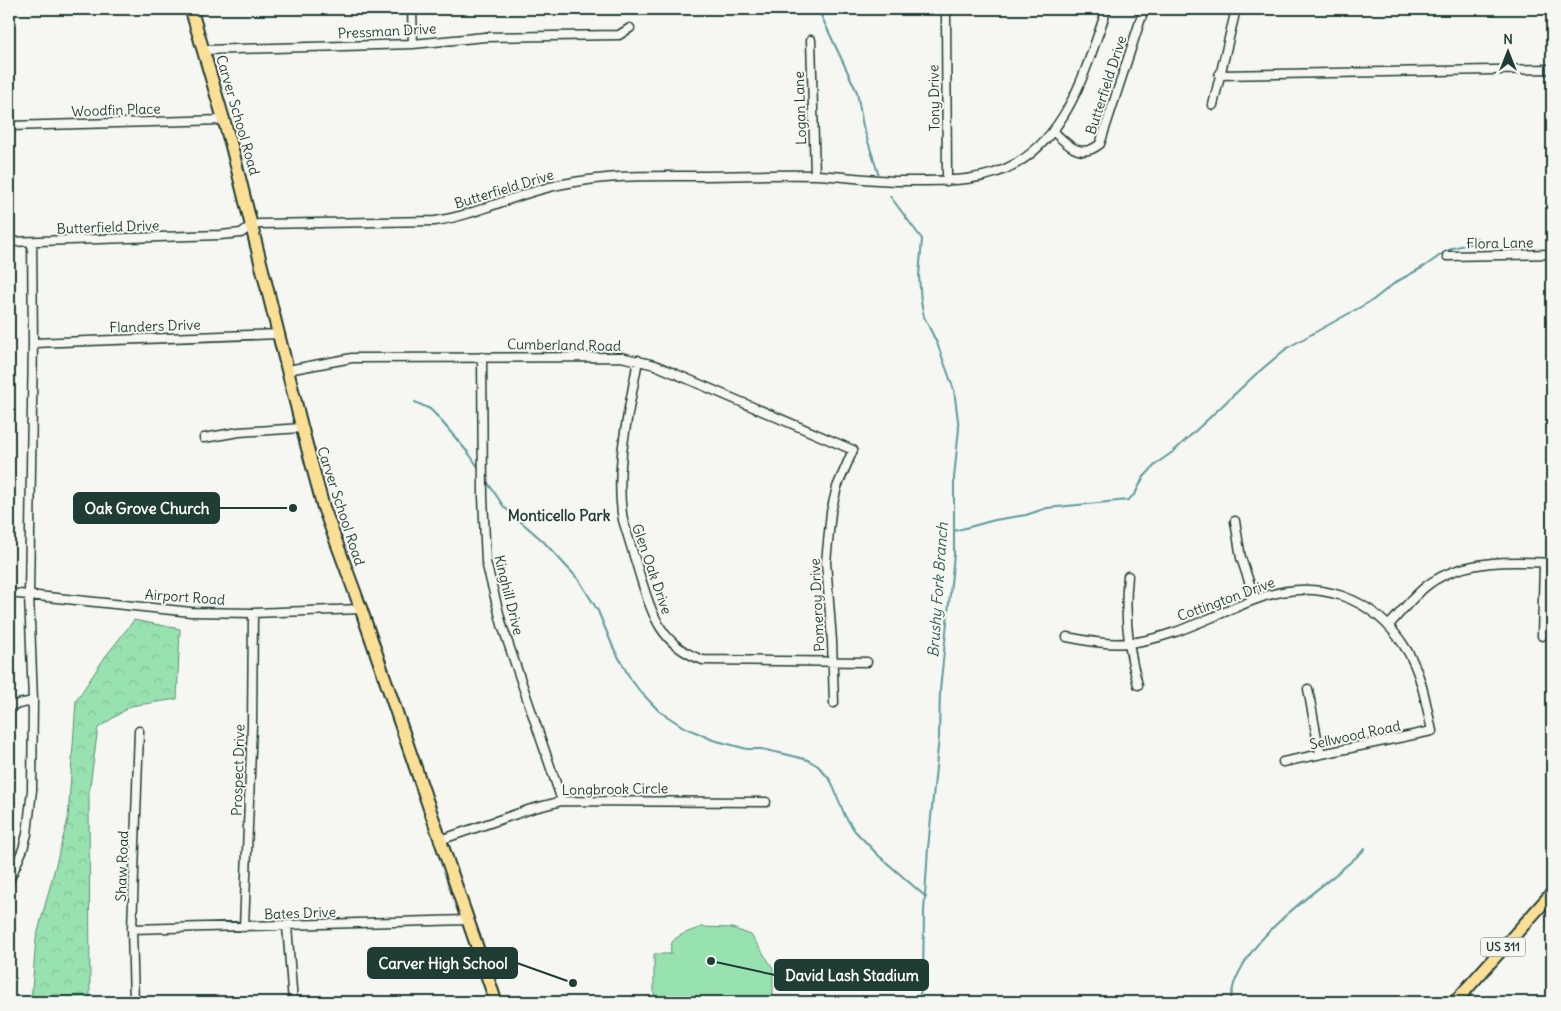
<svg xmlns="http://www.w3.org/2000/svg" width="1561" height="1011" viewBox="0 0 1561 1011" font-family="Delius,sans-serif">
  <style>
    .forest { fill: url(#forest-crowns); stroke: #5c8f72 }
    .pitch { fill: #98e1b0; stroke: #5c8f72 }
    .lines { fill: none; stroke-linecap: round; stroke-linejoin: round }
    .stream { stroke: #5d9b9b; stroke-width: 2 }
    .street-casing { stroke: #1f3d34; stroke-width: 11 }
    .primary-casing { stroke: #1f3d34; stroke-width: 15 }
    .street { stroke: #f6f6f2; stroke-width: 8 }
    .primary { stroke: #fbdf96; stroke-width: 11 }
    .labels { text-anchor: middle; stroke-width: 4; stroke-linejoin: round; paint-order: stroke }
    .shield { fill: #f6f6f2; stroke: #60746d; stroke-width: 1 }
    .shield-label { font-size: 12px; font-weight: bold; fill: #1f3d34 }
    .street-label { font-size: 14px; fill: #1f3d34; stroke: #f6f6f2 }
    .neighbourhood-label { font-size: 15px; font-weight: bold; fill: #1f3d34; stroke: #f6f6f2 }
    .water-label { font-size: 15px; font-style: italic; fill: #345c56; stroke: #f6f6f2 }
    .leader { fill: none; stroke: #1f3d34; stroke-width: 2 }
    .callout-dot { fill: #1f3d34; stroke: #f6f6f2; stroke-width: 2 }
    .callout { fill: #1f3d34; stroke: #1f3d34; stroke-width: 2 }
    .callout-label { font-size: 15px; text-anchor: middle; font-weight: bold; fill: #fff }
  </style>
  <defs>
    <pattern id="forest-crowns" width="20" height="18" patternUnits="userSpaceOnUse" patternTransform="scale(1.25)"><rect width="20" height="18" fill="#98e1b0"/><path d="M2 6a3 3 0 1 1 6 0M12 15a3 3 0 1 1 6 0" fill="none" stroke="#83c298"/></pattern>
  </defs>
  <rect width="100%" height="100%" fill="#f6f6f2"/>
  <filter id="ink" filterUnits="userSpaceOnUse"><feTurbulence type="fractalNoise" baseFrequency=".02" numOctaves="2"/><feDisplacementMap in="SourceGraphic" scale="10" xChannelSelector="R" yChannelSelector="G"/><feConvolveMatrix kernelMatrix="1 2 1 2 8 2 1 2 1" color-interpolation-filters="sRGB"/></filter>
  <g filter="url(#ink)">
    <path class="forest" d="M134,620L180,629L177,699L131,706L98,728L89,793L90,1002H31L36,939L68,819L76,701L105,657Z"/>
    <path class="pitch" d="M701,927L732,928L751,935L773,968V1002H654V954H671C671,951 670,949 671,946C672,935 693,931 701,927Z"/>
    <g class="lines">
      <path class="stream" d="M818,9L857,92L863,126L878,173
        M890,196L922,239L919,276L921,302L924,317L937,343L954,390L959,428L954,478V555L940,690L939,737L928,848L924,912L923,979L920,995L916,1002
        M415,402L430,409L437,416L470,455L480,470
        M486,480L504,507L543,541L579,580L598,611L613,647L630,678L639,690L659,711L682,726L713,740L747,749H761L789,755L808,760L818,766L831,781L845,816L855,831L878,855L926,897
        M954,531L995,520L1026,515L1047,508L1128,500L1135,494L1143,478L1157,463L1174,451L1255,375L1287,348L1373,300L1396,282L1425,266L1442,254L1453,248L1472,243L1477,238
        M1229,1002C1232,996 1232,991 1234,984C1237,975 1243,965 1248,957C1276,915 1329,884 1365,849"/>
      <defs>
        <path id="street" d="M412,9L413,44
          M946,15L947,181
          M811,40L815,175
          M204,50L413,44L485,37L619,35L630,28
          M1219,75L1552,69
          M1213,105L1236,9
          M9,126L224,120
          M1053,131C1068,145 1080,160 1100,144L1144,9
          M9,242L220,235L241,233L252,225L260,224L435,221C471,216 503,200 539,190C555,185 572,182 588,180C627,175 666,176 705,176C741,176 778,174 814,175C846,176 878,182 911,181C947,181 985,182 1017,163C1071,131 1087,64 1107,9
          M1447,256L1552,254
          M33,343L279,334
          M482,357L483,497L486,562L502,625L562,801
          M638,360C629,412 614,467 623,520C629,540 635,559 641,579C653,617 662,646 703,660L867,662
          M288,370L352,358L621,357L655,365L853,450L837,487L831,512L826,562L832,641L834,703
          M204,438L239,432L302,428
          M1235,521L1241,558L1255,599
          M1128,576C1124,613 1128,650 1138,685
          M9,593L191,612L253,613L361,609
          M1389,625C1402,611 1414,595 1429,584C1464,559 1512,561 1552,563
          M1542,636L1544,563
          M1067,637C1087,641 1108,645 1128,643C1171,639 1214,615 1254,600C1315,576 1374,595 1408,652C1422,676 1426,704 1432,731L1283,762
          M1308,689L1320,754
          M9,706L33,701
          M440,840L531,809L562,801L766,802
          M9,881L23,849L27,834L32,790L33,701L29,594L33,343L32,242
          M287,926L293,1002
          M244,927L252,725L253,613
          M132,929L468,920
          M134,1002L132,929L139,731"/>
        <path id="primary" d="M191,9L232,148L302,428L323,506L361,609L496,1002
          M1455,1002L1552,893"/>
      </defs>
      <use href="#street" class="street-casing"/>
      <use href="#primary" class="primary-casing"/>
      <use href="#street" class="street"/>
      <use href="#primary" class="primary"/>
    </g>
  </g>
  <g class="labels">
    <rect class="shield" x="1480.5" y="937.5" width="45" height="19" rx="4"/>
    <g class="shield-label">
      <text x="1503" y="951">US 311</text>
    </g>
    <g class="street-label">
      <text transform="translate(387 31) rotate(-3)" y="5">Pressman Drive</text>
      <text transform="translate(1106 85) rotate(-72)" y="5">Butterfield Drive</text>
      <text transform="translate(934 98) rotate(-91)" y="5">Tony Drive</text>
      <text transform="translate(800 108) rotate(-92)" y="5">Logan Lane</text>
      <text transform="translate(116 110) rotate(-2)" y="5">Woodfin Place</text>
      <text transform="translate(238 115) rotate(74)" y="5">Carver School Road</text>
      <text transform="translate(504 189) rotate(-17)" y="5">Butterfield Drive</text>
      <text transform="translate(108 227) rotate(-2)" y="5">Butterfield Drive</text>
      <text transform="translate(1500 243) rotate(-1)" y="5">Flora Lane</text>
      <text transform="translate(155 326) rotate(-2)" y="5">Flanders Drive</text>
      <text transform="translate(564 345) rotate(1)" y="5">Cumberland Road</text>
      <text transform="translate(341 506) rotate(72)" y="5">Carver School Road</text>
      <text transform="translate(652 569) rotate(71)" y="5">Glen Oak Drive</text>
      <text transform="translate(509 595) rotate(76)" y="5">Kinghill Drive</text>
      <text transform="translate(185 597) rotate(4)" y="5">Airport Road</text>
      <text transform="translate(1226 599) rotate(-20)" y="5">Cottington Drive</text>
      <text transform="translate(817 605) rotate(-93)" y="5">Pomeroy Drive</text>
      <text transform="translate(1355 735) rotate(-12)" y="5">Sellwood Road</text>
      <text transform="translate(238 770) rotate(-88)" y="5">Prospect Drive</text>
      <text transform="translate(615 789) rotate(-1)" y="5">Longbrook Circle</text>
      <text transform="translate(122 866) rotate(-88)" y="5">Shaw Road</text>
      <text transform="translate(300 913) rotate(-2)" y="5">Bates Drive</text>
    </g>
    <g class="neighbourhood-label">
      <text x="559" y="521">Monticello Park</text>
    </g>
    <g class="water-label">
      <text transform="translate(938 590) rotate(-86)" y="5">Brushy Fork Branch</text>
    </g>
  </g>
  <path class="leader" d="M293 508L219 508M573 983L517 963M711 961L775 975"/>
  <g class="callout-dot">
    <circle cx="293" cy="508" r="5"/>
    <circle cx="573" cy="983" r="5"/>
    <circle cx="711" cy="961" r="5"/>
  </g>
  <g class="callout">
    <rect x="74" y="493" width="145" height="30" rx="5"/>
    <rect x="368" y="948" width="149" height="30" rx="5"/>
    <rect x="775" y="960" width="153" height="30" rx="5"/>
  </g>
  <g class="callout-label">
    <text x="147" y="514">Oak Grove Church</text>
    <text x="443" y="969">Carver High School</text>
    <text x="852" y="981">David Lash Stadium</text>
  </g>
  <rect width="1561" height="1011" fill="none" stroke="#f6f6f2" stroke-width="30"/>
  <rect x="15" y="15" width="1531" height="981" fill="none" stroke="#1f3d34" stroke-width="2" filter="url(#ink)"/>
  <g transform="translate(1508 52)" stroke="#f6f6f2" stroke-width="4" paint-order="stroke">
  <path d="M0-4L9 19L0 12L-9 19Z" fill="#1f3d34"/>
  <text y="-8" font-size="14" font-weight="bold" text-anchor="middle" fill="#1f3d34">N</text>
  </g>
</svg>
